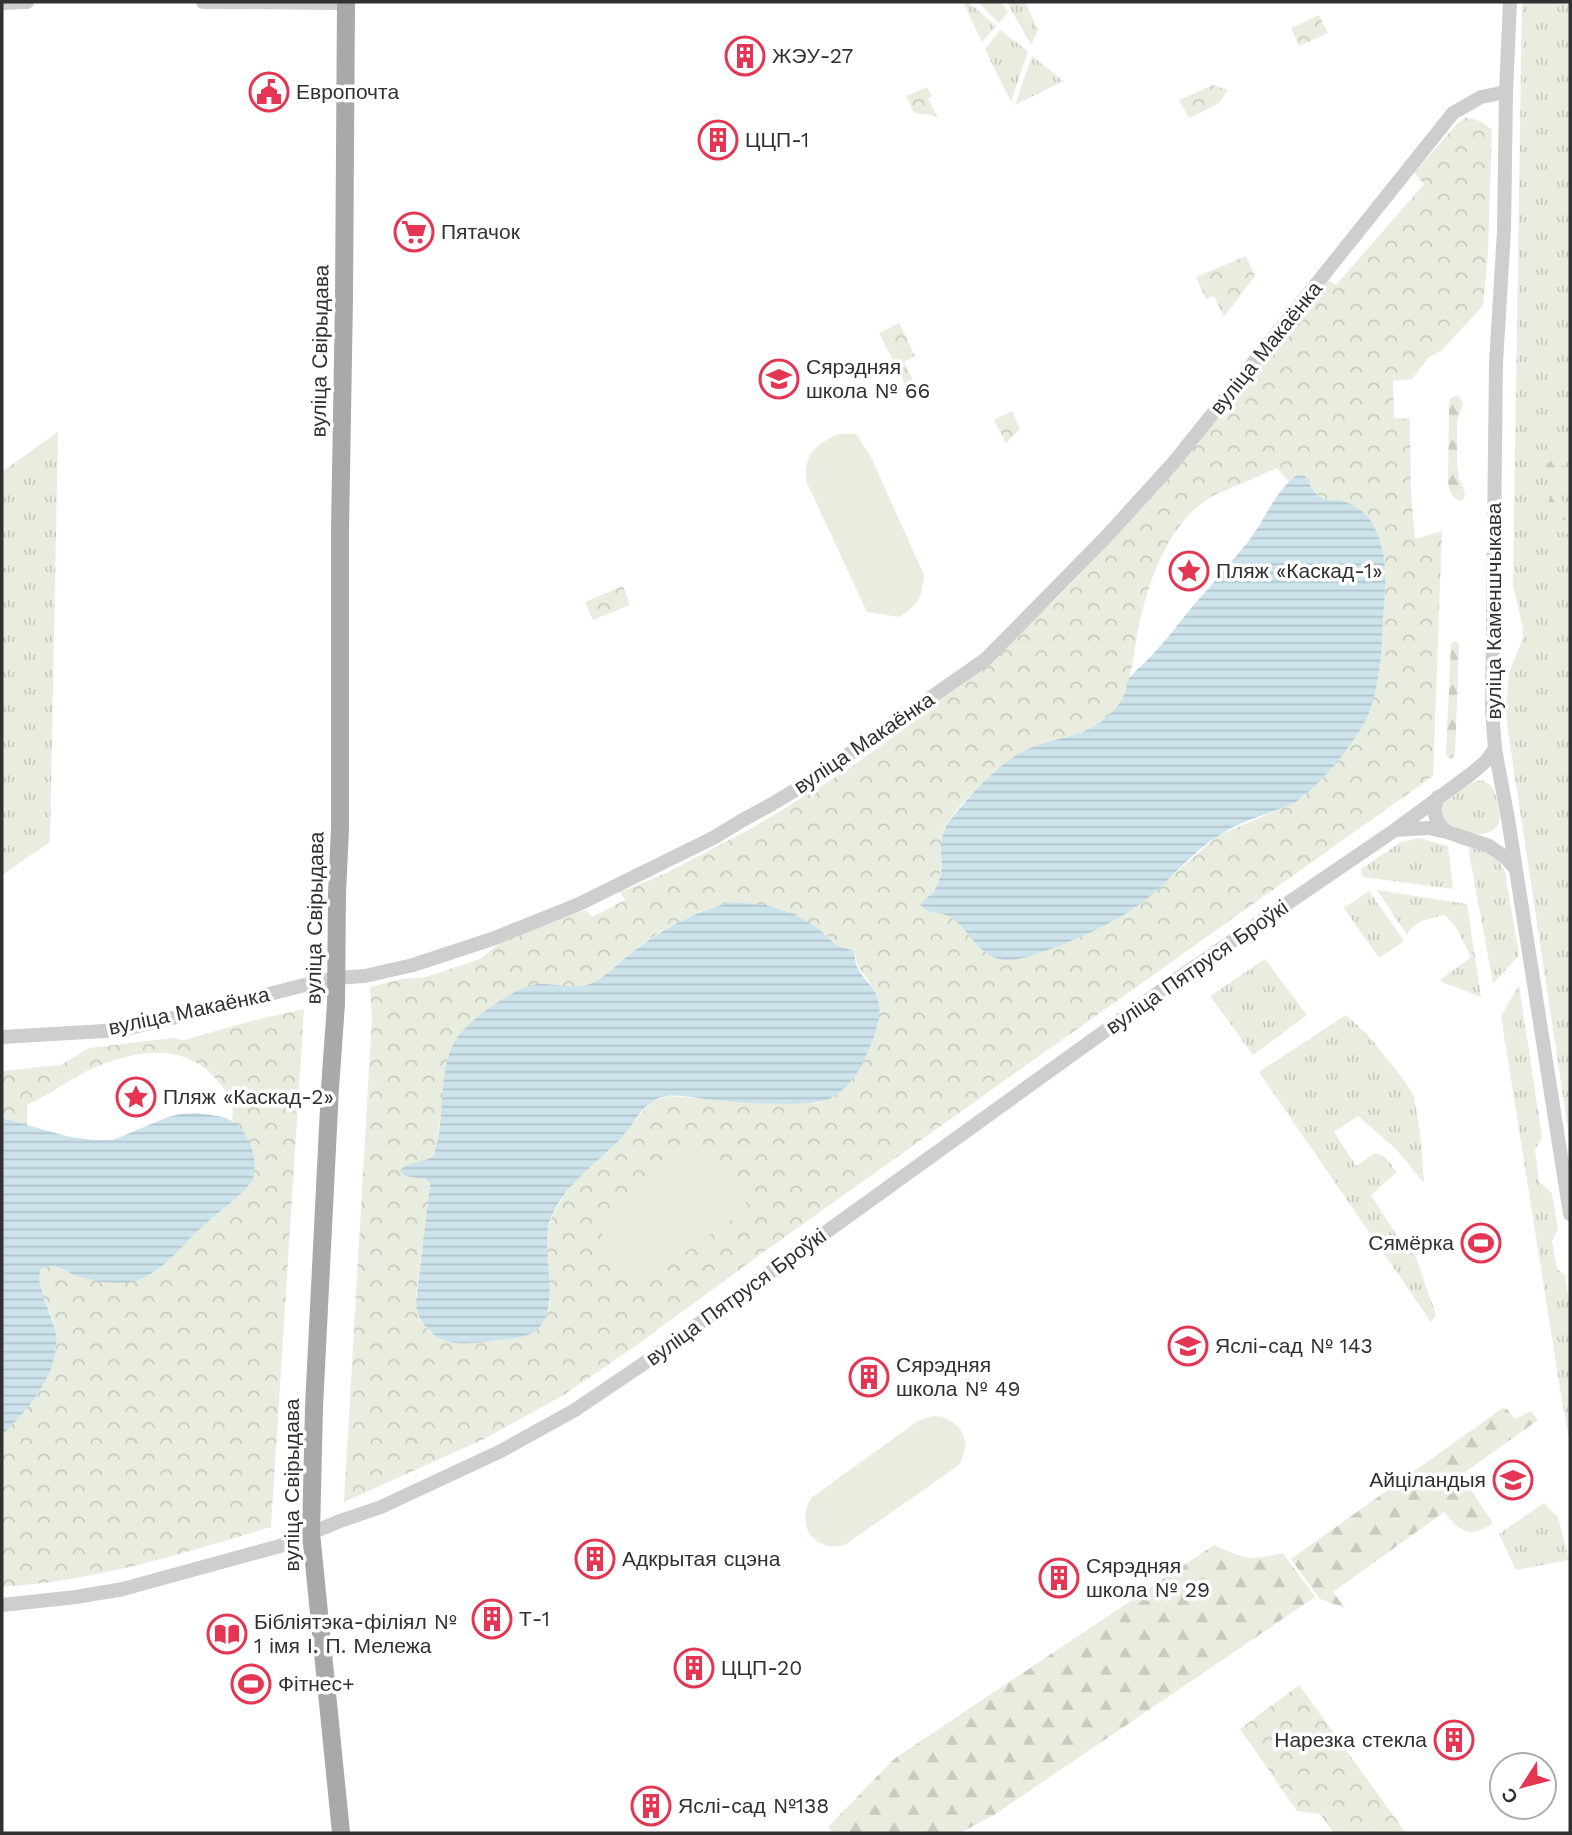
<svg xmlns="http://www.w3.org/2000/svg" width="1572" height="1835" viewBox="0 0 1572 1835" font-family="'Work Sans',sans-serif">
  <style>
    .grass { fill: url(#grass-tufts) }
    .forest { fill: url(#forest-firs) }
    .park { fill: url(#park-crowns); fill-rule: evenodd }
    .garden { fill: #e8eddf }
    .water { fill: url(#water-rules) }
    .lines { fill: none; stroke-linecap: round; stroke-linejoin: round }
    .minor { stroke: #cecece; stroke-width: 14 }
    .major { stroke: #a9a9a9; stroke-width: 18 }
    .labels { text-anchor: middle; stroke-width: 7; stroke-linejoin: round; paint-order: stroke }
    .poi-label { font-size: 21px; fill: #313131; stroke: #fff; text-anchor: start }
    .street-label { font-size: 21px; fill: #313131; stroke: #fff }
  </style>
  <defs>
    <pattern id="grass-tufts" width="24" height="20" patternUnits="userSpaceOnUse" patternTransform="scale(1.75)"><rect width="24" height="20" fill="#e8eddf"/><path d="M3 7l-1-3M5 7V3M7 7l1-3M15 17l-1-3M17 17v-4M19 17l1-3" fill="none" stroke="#c7ccc0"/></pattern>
    <pattern id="forest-firs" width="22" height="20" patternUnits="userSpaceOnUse" patternTransform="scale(1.75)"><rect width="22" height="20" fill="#e8eddf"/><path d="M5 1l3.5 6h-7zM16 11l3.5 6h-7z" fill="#c7ccc0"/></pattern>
    <pattern id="park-crowns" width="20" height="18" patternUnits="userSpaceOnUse" patternTransform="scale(1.75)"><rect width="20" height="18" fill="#e8eddf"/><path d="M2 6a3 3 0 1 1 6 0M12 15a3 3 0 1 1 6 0" fill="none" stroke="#c7ccc0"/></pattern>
    <pattern id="water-rules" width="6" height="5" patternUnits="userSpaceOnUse" patternTransform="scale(1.75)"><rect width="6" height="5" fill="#cce3ec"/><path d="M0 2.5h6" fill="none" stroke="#b0c3cb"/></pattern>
  </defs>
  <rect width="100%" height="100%" fill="#fff"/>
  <path class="grass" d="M963,2H968L996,26L982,42Z
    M978,2H1002L1008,12L999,23Z
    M1007,2H1025L1038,30L1031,45Z
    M1522,2H1570V1142L1507,724L1506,705L1509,673L1523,638V628L1513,585Z
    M1000,30L1028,51L1011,102L985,49Z
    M1032,56L1063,81L1015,105Z
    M58,432L50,842L2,875V472Z
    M1481,780C1492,784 1495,791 1497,801C1498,808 1501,817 1498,824C1489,845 1433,832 1442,805L1471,783Z
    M1419,838L1448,846L1453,889L1362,877L1361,869L1401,842Z
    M1468,847C1488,852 1496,852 1505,872L1519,955L1493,984Z
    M1377,890L1467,904L1481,997L1439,981L1471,957L1457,929L1445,915C1430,918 1416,920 1407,935Z
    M1369,891L1404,941L1379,958L1344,908Z
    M1265,959L1307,1015L1253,1055L1210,996Z
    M1519,985L1542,1137L1535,1150L1539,1182L1552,1193L1558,1229L1552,1241L1557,1269L1565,1276L1570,1309V1443L1561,1395L1501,1016Z
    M1346,1015L1367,1034L1404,1080L1414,1096L1420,1133L1424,1183L1396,1149L1358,1116L1334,1132L1356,1166L1375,1153L1384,1156L1397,1172L1371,1195L1401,1242L1409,1237L1436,1315L1431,1322L1259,1072Z
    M1544,1503L1558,1517L1569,1560L1516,1570L1499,1534Z"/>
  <path class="forest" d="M1454,396H1458L1463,402L1457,422V465L1459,479L1465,493L1464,499L1460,501C1451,498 1449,489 1448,481L1449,403L1450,399Z
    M1570,448V461L1557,469L1551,477H1546L1544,472L1547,464Z
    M1556,493C1570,501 1556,515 1570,523V535C1548,526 1544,520 1550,496Z
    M1455,641L1459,644V647L1455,754L1453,757L1450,759L1446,755L1451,645L1452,643Z
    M1503,1408L1507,1409L1515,1419L1531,1411L1538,1420L1461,1475L1493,1523C1469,1540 1460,1531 1444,1512L1333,1592L1345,1608L1320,1599L1291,1559Z
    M1214,1545C1246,1559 1248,1561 1283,1553L1315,1597L994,1815L960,1833H834L828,1827L894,1759Z"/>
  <path class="park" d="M1319,15L1328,33L1299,46L1291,28Z
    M1213,85L1228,90L1218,104L1189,118L1179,100Z
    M927,87L932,96L928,98L937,116L914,113L906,96Z
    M1465,118C1476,118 1483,122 1492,130L1488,251L1483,306L1441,351L1429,357L1412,379L1393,381L1394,418L1410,419L1411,495L1415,539L1442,531L1433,776L765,1251L634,1347L562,1396L484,1439L344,1502L372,1018L370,987L402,979L426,977L480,959L502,941L586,910L592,917L625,900L620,892L666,873L752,828L847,770L912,723L1001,648L1055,600L1106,547L1328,280L1336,285L1424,184L1414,173L1456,125ZM1277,468L1289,482L1297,475L1307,478L1312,488L1319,496L1327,499L1351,504L1368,517L1381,545L1385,571L1384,604L1379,674L1369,714L1357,735L1321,779L1303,797L1294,803L1219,835L1141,903L1112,922L1072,940L1032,955L1018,958L983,949L955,919L945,913H933L921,903C941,887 941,876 941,852C941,847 941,841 942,836C948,815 969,796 985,782C998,771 1011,757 1027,750C1060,735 1099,737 1120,703C1131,684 1134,652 1138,631C1147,584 1167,525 1209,498C1215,494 1222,492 1229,489C1245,482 1261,475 1277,468ZM734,902L766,905L795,914L819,929L836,945L854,951L858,967L869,981L879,1002V1010L878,1023L870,1047L852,1079L836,1095L818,1103L744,1102L669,1096L652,1101L608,1151L577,1179L563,1197L552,1216L546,1236L550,1302C548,1321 536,1334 517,1338C477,1342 416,1356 416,1295L430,1186L425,1179L403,1175C414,1167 430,1161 436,1149L449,1056L500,1002L523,989C540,988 572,990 588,985C606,978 621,961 636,949C665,927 698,909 734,902Z
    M1246,256L1255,276L1224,317L1214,296L1206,299L1196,277Z
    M899,323L915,356L904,362L913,380L905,384L879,333Z
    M1012,411L1020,429L1006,443L994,420Z
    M623,586L630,605L593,620L585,602Z
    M304,1009L271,1527C182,1554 95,1581 2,1587V1435C30,1404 67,1366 53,1320C48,1305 36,1289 39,1273L45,1267L52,1266L88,1279L120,1283L139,1280L153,1273L201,1228L230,1203L245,1135L232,1120C235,1099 228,1093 215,1078C179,1037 121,1053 79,1075C62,1085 45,1097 27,1105V1125L2,1118V1071L61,1065L89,1048L172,1038L184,1040L251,1021Z
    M1299,1685L1406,1833H1334L1320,1814L1297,1811L1240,1729Z"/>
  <path class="garden" d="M839,434H856L871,457L924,575C921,599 920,604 899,617L867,612L806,481C804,453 816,444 839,434Z
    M701,1144L749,1207L638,1286L593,1221Z
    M932,1416C960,1417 974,1440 959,1465L845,1545C814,1553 795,1525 811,1498L918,1421Z"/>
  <path class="water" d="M1297,475L1305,476C1310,483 1313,493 1321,497C1326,500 1331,500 1337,500C1351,502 1364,510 1372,523C1378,533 1382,546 1384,558C1386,577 1385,598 1383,617C1382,649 1380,682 1369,713C1359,739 1318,788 1294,803C1270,814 1243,820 1221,834C1194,850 1173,877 1149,897C1120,921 1086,935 1051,949C1036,954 1015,963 999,959C980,955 970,933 956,921C942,908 929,918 920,904C926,898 934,893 937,885C949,859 930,843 954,815C976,789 1003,758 1035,746C1061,737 1087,736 1108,716C1116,709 1122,701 1126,690C1127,685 1127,680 1131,676C1138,668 1147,661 1154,653C1167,639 1179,623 1191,608C1210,587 1229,565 1247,543C1264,522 1274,492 1297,475Z
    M734,902L766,905L795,914L819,929L836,945L854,951C855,956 855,962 857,967C863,980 876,987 879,1003C882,1021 872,1042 865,1058C858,1074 846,1090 831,1098C811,1109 730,1102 705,1099C686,1097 665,1090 649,1104C638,1113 631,1127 622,1137C597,1164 569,1180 552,1215C535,1251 571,1320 525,1336C517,1339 507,1339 499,1340C480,1342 459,1347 441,1339C427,1332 416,1317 416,1301L430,1184L425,1179L405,1176L400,1171C407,1160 425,1165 434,1154C446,1120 437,1070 456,1039C470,1019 515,986 539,984C557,983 575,991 592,983C606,976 618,964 630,954C661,930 695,910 734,902Z
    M196,1113C207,1115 221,1115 230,1120C249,1129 260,1162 252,1181C238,1199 218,1212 201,1228C185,1242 172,1260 154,1272C148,1276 142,1279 135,1281C115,1285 96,1282 77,1276C69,1273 60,1267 52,1266C49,1266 45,1267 42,1269C31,1279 55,1319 56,1335C59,1375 28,1409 2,1435V1118L70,1137L95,1140H113L168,1117L180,1114Z"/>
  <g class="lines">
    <path class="minor" d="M203,2L346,3
      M1510,2L1506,92L1504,231L1496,363L1492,710L1495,749L1508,819L1570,1214
      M2,3L27,2
      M1438,797C1431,811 1435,822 1447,832
      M1396,830L1429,828L1447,832L1489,846L1505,857L1515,868
      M2,1037L121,1030L212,1009L316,982L335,978L365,976L413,965L492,939L577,905L715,837L741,821L772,804L812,780L986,659L1105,538L1174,462L1453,113L1481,97L1506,92
      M2,1605L76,1597L123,1589L280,1546L340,1521L381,1507L501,1451L575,1410L643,1364L1187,972L1395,830L1471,774L1486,761L1495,749"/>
    <path class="major" d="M341,1833L311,1533L314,1407L330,1088L336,1004L337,894L340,828V530L344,298L346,2"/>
  </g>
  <defs>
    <symbol id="building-ring" viewBox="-11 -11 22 22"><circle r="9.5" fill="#fff" stroke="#e43653" stroke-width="1.5"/><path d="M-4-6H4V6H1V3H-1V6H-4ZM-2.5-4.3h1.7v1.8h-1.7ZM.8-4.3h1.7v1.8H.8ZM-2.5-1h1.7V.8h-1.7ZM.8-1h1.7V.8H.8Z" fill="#e43653"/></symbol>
    <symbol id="civic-ring" viewBox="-11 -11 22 22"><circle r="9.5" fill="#fff" stroke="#e43653" stroke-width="1.5"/><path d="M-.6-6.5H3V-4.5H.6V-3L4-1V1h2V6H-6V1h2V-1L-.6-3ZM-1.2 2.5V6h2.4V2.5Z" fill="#e43653"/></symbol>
    <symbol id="supermarket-ring" viewBox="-11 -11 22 22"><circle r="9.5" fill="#fff" stroke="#e43653" stroke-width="1.5"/><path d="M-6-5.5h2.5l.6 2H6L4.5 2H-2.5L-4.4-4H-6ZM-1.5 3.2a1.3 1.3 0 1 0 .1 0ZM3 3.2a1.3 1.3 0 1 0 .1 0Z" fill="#e43653"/></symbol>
    <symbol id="school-ring" viewBox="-11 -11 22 22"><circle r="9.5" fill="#fff" stroke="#e43653" stroke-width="1.5"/><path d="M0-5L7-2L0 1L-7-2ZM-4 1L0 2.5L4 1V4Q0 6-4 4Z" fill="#e43653"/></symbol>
    <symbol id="sight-ring" viewBox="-11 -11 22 22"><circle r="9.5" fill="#fff" stroke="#e43653" stroke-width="1.5"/><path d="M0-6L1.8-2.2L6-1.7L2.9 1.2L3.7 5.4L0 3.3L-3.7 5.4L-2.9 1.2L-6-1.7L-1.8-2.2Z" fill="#e43653"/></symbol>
    <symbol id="stadium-ring" viewBox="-11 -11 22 22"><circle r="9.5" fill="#fff" stroke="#e43653" stroke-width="1.5"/><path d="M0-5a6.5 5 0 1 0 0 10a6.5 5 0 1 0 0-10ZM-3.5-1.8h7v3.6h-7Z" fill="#e43653"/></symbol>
    <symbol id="library-ring" viewBox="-11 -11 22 22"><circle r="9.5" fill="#fff" stroke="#e43653" stroke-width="1.5"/><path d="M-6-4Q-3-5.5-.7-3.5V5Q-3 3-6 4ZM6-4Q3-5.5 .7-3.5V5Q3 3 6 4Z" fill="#e43653"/></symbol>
  </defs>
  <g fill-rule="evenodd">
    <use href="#building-ring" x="723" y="34" width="44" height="44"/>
    <use href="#civic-ring" x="247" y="70" width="44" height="44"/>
    <use href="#building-ring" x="696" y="118" width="44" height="44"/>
    <use href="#supermarket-ring" x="392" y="210" width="44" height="44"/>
    <use href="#school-ring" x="757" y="357" width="44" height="44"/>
    <use href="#sight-ring" x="1167" y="549" width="44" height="44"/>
    <use href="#sight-ring" x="114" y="1075" width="44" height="44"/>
    <use href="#stadium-ring" x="1459" y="1221" width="44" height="44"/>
    <use href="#school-ring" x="1166" y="1324" width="44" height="44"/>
    <use href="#building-ring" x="847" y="1355" width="44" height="44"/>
    <use href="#school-ring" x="1491" y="1458" width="44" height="44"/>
    <use href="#building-ring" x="573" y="1537" width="44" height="44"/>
    <use href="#building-ring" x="1037" y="1556" width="44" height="44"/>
    <use href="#building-ring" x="470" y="1597" width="44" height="44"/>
    <use href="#library-ring" x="205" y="1612" width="44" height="44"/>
    <use href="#building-ring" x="672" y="1646" width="44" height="44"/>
    <use href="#stadium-ring" x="229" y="1662" width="44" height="44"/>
    <use href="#building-ring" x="1432" y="1718" width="44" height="44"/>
    <use href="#building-ring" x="629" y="1784" width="44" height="44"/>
  </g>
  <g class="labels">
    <g class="poi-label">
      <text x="772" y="63">ЖЭУ-27</text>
      <text x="296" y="99">Европочта</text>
      <text x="745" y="147">ЦЦП-1</text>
      <text x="441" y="239">Пятачок</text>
      <text x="806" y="374">Сярэдняя<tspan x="806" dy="24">школа № 66</tspan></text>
      <text x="1216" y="578">Пляж «Каскад-1»</text>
      <text x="163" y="1104">Пляж «Каскад-2»</text>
      <text x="1454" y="1250" text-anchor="end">Сямёрка</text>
      <text x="1215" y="1353">Яслі-сад № 143</text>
      <text x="896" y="1372">Сярэдняя<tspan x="896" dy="24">школа № 49</tspan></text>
      <text x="1486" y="1487" text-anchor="end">Айціландыя</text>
      <text x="622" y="1566">Адкрытая сцэна</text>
      <text x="1086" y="1573">Сярэдняя<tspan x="1086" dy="24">школа № 29</tspan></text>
      <text x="519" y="1626">Т-1</text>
      <text x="254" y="1629">Бібліятэка-філіял №<tspan x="254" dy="24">1 імя І. П. Мележа</tspan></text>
      <text x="721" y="1675">ЦЦП-20</text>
      <text x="278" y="1691">Фітнес+</text>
      <text x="1427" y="1747" text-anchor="end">Нарезка стекла</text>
      <text x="678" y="1813">Яслі-сад №138</text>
    </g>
    <g class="street-label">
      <text transform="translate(1266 348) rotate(-51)" y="7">вуліца Макаёнка</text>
      <text transform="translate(320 351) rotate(-89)" y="7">вуліца Свірыдава</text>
      <text transform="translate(1494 611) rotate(-90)" y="7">вуліца Каменшчыкава</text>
      <text transform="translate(864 743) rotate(-34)" y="7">вуліца Макаёнка</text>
      <text transform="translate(315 918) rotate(-89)" y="7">вуліца Свірыдава</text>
      <text transform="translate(1197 967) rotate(-35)" y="7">вуліца Пятруся Броўкі</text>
      <text transform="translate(189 1011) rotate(-12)" y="7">вуліца Макаёнка</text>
      <text transform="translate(736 1297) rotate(-36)" y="7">вуліца Пятруся Броўкі</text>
      <text transform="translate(292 1485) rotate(-90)" y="7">вуліца Свірыдава</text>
    </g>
  </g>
  <rect width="1572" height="1835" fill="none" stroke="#313131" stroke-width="7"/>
  <g transform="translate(1523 1786) rotate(234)"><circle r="33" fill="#ffffff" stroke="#adadad" stroke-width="2"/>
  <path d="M0-5L12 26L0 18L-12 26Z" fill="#e43653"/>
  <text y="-10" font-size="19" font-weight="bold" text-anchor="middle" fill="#313131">С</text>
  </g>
</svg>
